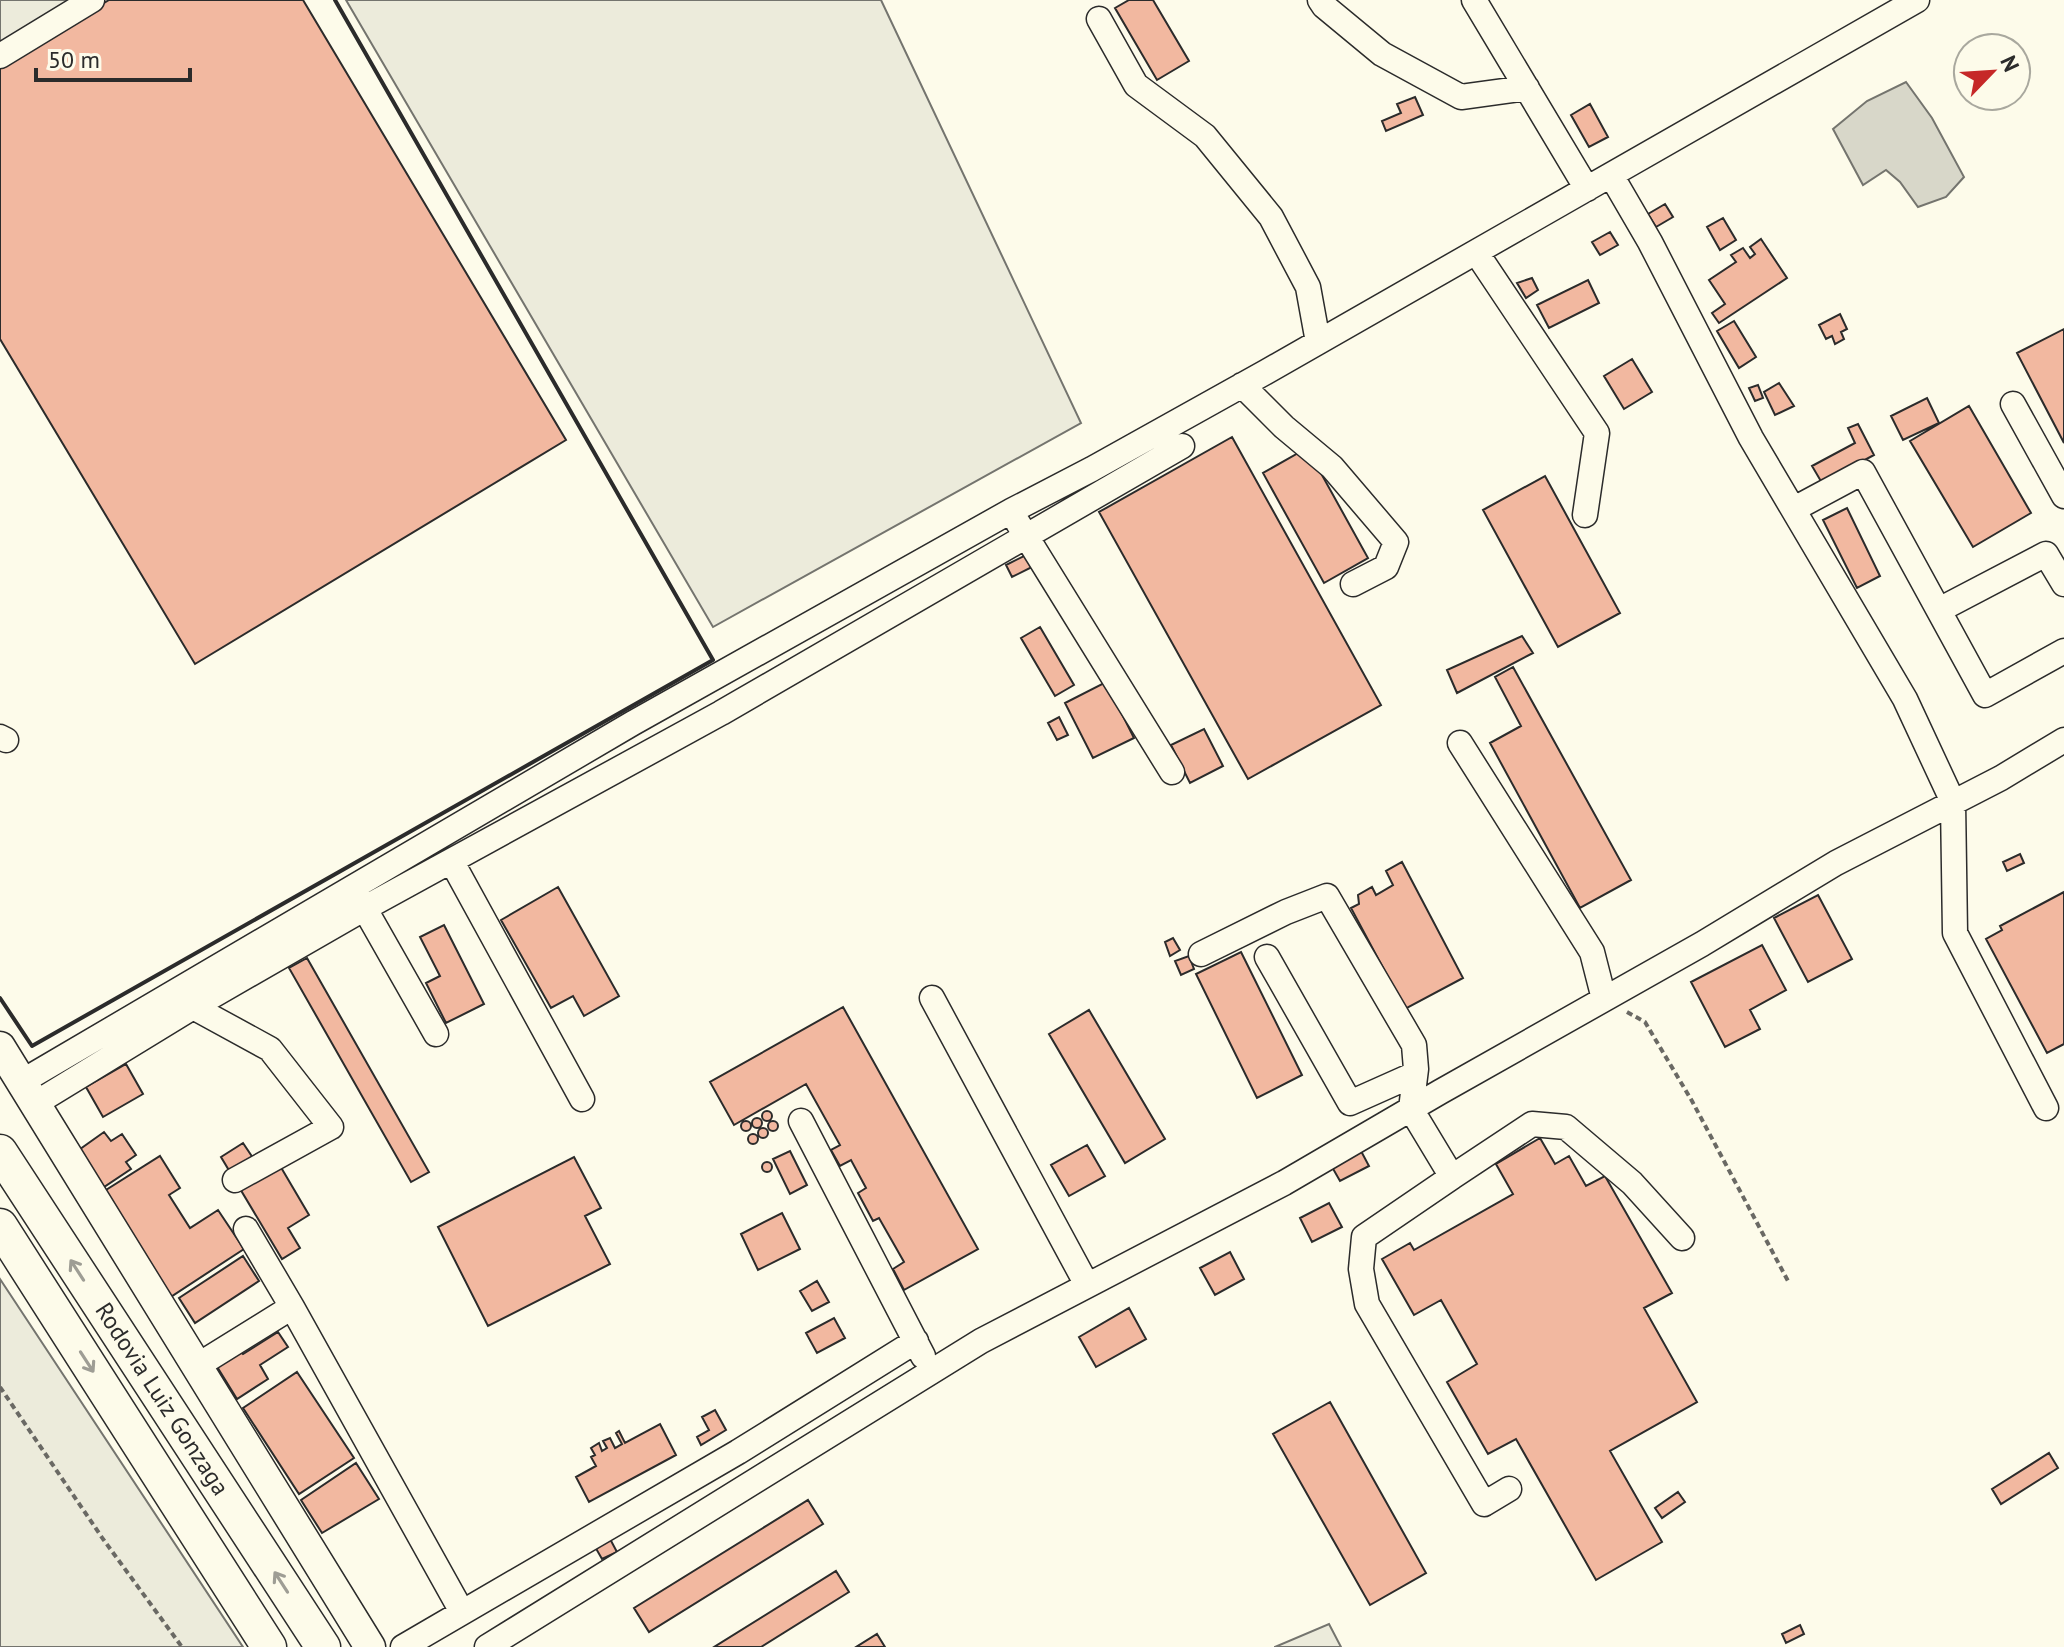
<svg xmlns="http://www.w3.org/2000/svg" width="2064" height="1647" viewBox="0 0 2064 1647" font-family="'PT Sans',sans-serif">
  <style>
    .green { fill: #ecebdb; stroke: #74746e; stroke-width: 2 }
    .water { fill: #d8d7c9; stroke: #74746e; stroke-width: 2 }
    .building { fill: #f2b8a0; stroke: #2b2b2b; stroke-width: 2 }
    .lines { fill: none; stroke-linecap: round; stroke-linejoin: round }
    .minor-casing { stroke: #2b2b2b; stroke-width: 27 }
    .major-casing { stroke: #2b2b2b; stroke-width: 33 }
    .highway-casing { stroke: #2b2b2b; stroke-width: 37 }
    .path { stroke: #6a6964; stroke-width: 4; stroke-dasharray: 6 4; stroke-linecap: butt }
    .minor { stroke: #fdfbea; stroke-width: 24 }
    .major { stroke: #fdfbea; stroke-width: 30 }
    .highway { stroke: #fdfbea; stroke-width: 34 }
    .wall { stroke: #2b2b2b; stroke-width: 4 }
    .oneway { stroke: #9e9d94 }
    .labels { text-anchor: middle; stroke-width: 6; stroke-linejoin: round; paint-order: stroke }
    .street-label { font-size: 24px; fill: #2b2b2b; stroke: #fdfbea }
  </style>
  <rect width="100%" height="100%" fill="#fdfbea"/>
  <path class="green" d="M0,0H76L0,44Z
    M346,0H881L1081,423L713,627Z
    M0,1279L243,1647H0Z
    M1329,1624L1341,1647H1274H1275Z"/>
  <path class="water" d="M1906,82L1932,118L1964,177L1946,197L1918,207L1900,182L1886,170L1863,185L1833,129L1867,101Z"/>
  <path class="building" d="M109,0H303L566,440L195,664L0,339V66Z
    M1129,0H1153L1189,61L1157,80L1115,8Z
    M1415,97L1423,115L1386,131L1382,121L1401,113L1397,104Z
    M1590,104L1608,137L1589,147L1571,115Z
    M1665,204L1673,217L1656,227L1648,214Z
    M1723,218L1736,240L1720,250L1707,227Z
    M1610,232L1618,245L1600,255L1592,242Z
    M1761,239L1787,278L1719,323L1712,313L1725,304L1709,280L1736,262L1731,255L1743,248L1750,258L1755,254L1750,247Z
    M1532,278L1538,290L1526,298L1517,283Z
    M1588,280L1599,303L1549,328L1537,305Z
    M1840,314L1847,329L1841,332L1844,339L1835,344L1832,336L1826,339L1819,325Z
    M1734,321L1756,357L1739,368L1717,331Z
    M2064,329V443L2017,353Z
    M1632,359L1652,392L1624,409L1604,376Z
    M1779,383L1794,406L1775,415L1764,392Z
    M1758,385L1763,398L1755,401L1749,388Z
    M1927,398L1939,423L1903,440L1891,416Z
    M1969,406L2031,513L1973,547L1910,441Z
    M1858,424L1874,455L1822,483L1812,466L1855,443L1848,428Z
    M1232,437L1381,705L1248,779L1099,512Z
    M1307,448L1368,558L1324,583L1263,473Z
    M1545,476L1620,613L1558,647L1483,510Z
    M1847,508L1880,576L1857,588L1823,520Z
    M1028,554L1034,566L1012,577L1006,565Z
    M1040,627L1074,685L1055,696L1021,638Z
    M1522,636L1533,653L1457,693L1447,670Z
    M1513,667L1631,880L1580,908L1490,743L1521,726L1495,677Z
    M1106,682L1134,738L1093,758L1065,703Z
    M1059,717L1068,735L1057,740L1048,723Z
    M1204,729L1223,766L1190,783L1171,745Z
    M2020,854L2024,863L2007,871L2003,862Z
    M1402,862L1463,978L1405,1009L1351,908L1359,904L1358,895L1372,887L1376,895L1393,885L1386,871Z
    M558,887L619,996L584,1016L573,996L551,1008L501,920Z
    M2064,892V1044L2047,1053L1986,939L2002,930L2000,926Z
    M1818,895L1852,959L1808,982L1774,918Z
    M444,925L484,1004L446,1023L426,983L440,976L420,937Z
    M1173,938L1180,950L1170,956L1165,942Z
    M1762,945L1786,990L1750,1010L1760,1029L1725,1047L1691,982Z
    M1241,952L1302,1075L1257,1098L1196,974Z
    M1189,956L1194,969L1181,975L1175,961Z
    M307,958L429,1172L411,1182L289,968Z
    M843,1007L978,1249L904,1290L893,1269L904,1262L879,1218L873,1221L858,1193L866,1188L851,1160L840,1166L831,1150L840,1145L806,1084L734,1125L710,1082Z
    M1089,1010L1165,1139L1125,1163L1049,1034Z
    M126,1064L143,1094L103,1117L86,1087Z
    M762 1116a5 5 0 1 1 10 0a5 5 0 1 1-10 0Z
    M752 1123a5 5 0 1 1 10 0a5 5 0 1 1-10 0Z
    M768 1126a5 5 0 1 1 10 0a5 5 0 1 1-10 0Z
    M741 1126a5 5 0 1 1 10 0a5 5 0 1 1-10 0Z
    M758 1133a5 5 0 1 1 10 0a5 5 0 1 1-10 0Z
    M104,1132L111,1141L122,1134L136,1155L126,1162L131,1169L101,1189L76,1152Z
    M748 1139a5 5 0 1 1 10 0a5 5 0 1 1-10 0Z
    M1540,1138L1555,1164L1569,1156L1586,1186L1605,1176L1672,1293L1644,1308L1697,1402L1610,1451L1662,1542L1596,1580L1516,1439L1488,1454L1447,1382L1477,1364L1441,1300L1414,1315L1382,1259L1410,1243L1414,1250L1513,1194L1496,1164Z
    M243,1143L253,1158L230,1172L221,1157Z
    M1087,1145L1105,1176L1069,1196L1051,1165Z
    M790,1151L807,1185L790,1194L773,1159Z
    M1361,1151L1369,1166L1340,1181L1332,1167Z
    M160,1156L180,1188L169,1195L190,1228L218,1210L244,1249L166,1300L98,1195Z
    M574,1157L601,1208L585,1216L610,1264L488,1326L438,1227Z
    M762 1167a5 5 0 1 1 10 0a5 5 0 1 1-10 0Z
    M279,1164L309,1215L288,1228L300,1248L282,1259L239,1187Z
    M1329,1203L1342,1227L1312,1242L1300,1218Z
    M782,1213L800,1249L758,1270L741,1234Z
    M1230,1252L1244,1279L1215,1295L1200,1268Z
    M243,1256L259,1281L195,1323L179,1298Z
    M817,1281L829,1302L812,1311L800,1291Z
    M1129,1308L1146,1339L1096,1367L1079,1337Z
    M834,1318L845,1338L817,1353L806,1333Z
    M278,1332L288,1347L260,1365L268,1379L237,1399L216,1365L238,1350L243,1354Z
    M297,1372L354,1458L299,1494L243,1408Z
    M1330,1402L1426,1573L1370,1605L1273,1434Z
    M715,1410L726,1430L701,1445L697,1437L709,1430L702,1417Z
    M660,1424L676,1455L589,1502L576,1477L596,1466L591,1457L595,1455L591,1448L599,1443L602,1451L607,1448L603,1441L610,1438L615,1448L622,1444L616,1433L619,1431L625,1443Z
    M2049,1453L2058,1468L2001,1504L1992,1489Z
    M356,1463L379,1499L322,1533L301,1500Z
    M1678,1492L1685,1502L1662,1518L1655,1508Z
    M808,1500L823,1524L649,1632L634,1608Z
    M609,1537L617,1552L602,1559L594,1545Z
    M836,1571L849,1592L761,1647H714Z
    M1800,1625L1804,1634L1786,1643L1782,1634Z
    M877,1634L885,1647H856Z"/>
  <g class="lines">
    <defs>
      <path id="minor" d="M1320,0L1324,6L1382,54L1461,97L1527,88
        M1474,0L1587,189
        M1099,19L1136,85L1205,136L1271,217L1308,287L1318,342
        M0,56L92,0
        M1611,175L1650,242L1751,438L1905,699L1953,802L1955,933L2046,1108
        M1476,252L1597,433L1585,515
        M1242,385L1284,427L1332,467L1396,542L1386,567L1353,584
        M2013,404L2064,496
        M1794,509L1863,472L1985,695L2064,651
        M1018,523L1172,772
        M1939,610L2046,554L2064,584
        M0,737L6,740
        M1460,743L1592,952L1604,999
        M452,862L582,1099
        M357,895L436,1034
        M1201,954L1286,912L1327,896L1414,1045L1416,1069L1411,1109L1452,1177L1532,1124L1566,1127L1632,1183L1682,1238
        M1267,957L1350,1103L1415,1074
        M932,998L1087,1285
        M193,1007L270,1049L331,1127L235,1180
        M23,1081L633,723L1011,511L1092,469L1266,372L1917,0
        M36,1103L193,1007L365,908L721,713L1182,446
        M801,1121L923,1356
        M1452,1177L1364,1237L1361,1269L1367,1304L1484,1504L1509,1489
        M292,1307L462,1612
        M197,1366L292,1307L246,1229
        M403,1647L738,1452L916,1341
        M487,1647L981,1341L1284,1183L1440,1092L1702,944L1836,863L2001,778L2064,740"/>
      <path id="major" d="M0,1047L370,1647"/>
      <path id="highway" d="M0,1152L323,1647
        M0,1226L269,1647"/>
    </defs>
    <use href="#minor" class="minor-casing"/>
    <use href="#major" class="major-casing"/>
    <use href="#highway" class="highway-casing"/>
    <path class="path" d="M1627,1012L1645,1022L1692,1101L1788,1281
      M0,1387L103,1539L182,1647"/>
    <use href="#minor" class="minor"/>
    <use href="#major" class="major"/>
    <use href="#highway" class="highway"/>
    <path class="wall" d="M0,998L32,1046L713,660L335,0"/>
  </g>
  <defs><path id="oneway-shaft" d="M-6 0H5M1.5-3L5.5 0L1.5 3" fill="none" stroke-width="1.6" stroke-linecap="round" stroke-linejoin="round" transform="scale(2)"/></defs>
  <g class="oneway">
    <use href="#oneway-shaft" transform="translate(77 1270) rotate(-123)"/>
    <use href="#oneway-shaft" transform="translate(87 1362) rotate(57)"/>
    <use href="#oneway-shaft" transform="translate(281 1582) rotate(-123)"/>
  </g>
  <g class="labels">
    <g class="street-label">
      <text transform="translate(162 1399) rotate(57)" y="8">Rodovia Luiz Gonzaga</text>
    </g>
  </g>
  <g transform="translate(1992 72) rotate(65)"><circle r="38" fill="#fdfbea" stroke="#a9a89e" stroke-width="2"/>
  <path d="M0-6L14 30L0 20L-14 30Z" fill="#c62828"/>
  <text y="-12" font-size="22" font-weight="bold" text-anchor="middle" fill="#2b2b2b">N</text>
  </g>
  <path d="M36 68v12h154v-12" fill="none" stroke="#2b2b2b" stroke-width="4"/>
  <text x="48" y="68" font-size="24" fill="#2b2b2b" stroke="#fdfbea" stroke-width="6" paint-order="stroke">50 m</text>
</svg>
